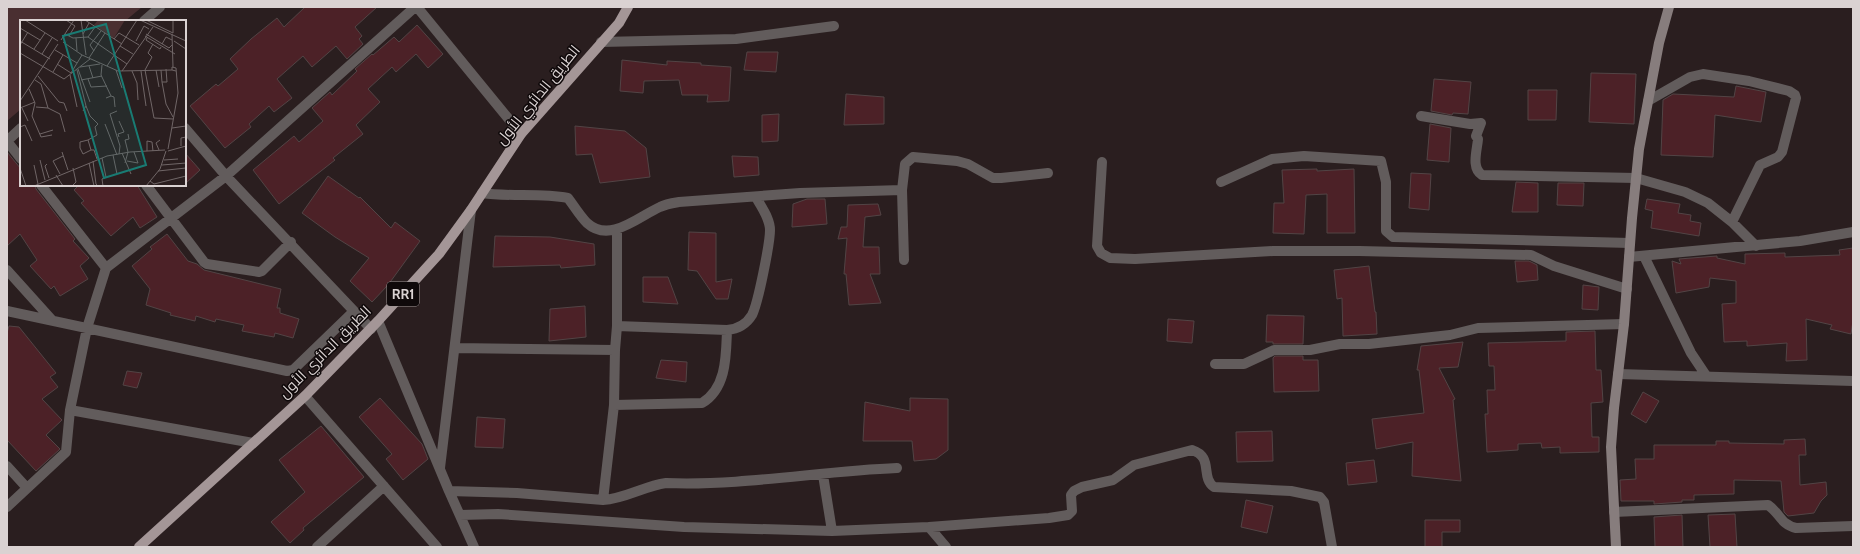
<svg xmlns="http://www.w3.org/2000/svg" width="1860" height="554" viewBox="0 0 1860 554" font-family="Cabin,Cairo,sans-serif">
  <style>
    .green { fill: #4a2f31 }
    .building { fill: #4c2127; stroke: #524445 }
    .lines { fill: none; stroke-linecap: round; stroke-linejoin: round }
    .street { stroke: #625c5c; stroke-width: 10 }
    .secondary { stroke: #877d7d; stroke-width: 10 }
    .primary { stroke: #a49697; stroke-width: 10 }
    .labels { text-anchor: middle; stroke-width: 3; stroke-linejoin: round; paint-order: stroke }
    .shield { fill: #0f090a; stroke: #9d9696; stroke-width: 1 }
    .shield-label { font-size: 14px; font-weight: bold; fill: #dad2d2 }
    .street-label { font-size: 15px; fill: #dad2d2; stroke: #0f090a }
    .inset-road { fill: none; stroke: #706667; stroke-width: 1 }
    .view { fill: #197b73; fill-opacity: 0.15; stroke: #197b73; stroke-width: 2 }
    .inset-edge { fill: none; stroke: #dad2d2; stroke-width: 2 }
  </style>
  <rect width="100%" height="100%" fill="#2a1e1f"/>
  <path class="green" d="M7,7H142L125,21H21V109L7,121Z"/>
  <path class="building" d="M305,7H377L355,27L362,36L359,39L363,44L347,59L336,46L312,67L303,56L277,79L292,98L274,112L269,106L249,124L251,127L225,148L190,106L216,84L218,86L238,69L230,59L251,39L277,18L284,27Z
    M417,25L443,54L428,68L416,54L396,72L392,67L368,89L380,102L356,125L363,134L333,158L335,160L279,204L253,170L294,136L299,142L323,121L312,108L330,92L332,95L357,71L355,69L372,54L373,55L394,37L399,42Z
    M747,52H778L776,72L744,70Z
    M622,60L667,65V61L701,63V65L731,67L729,101L707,102L708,95H682L679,80L644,81L643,93L620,91Z
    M1591,73L1636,74L1634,124L1589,122Z
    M1434,79L1471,82L1468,114L1453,113L1452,115L1431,111Z
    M1736,86L1766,92L1761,122L1715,115L1713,157L1661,155L1663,100L1673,94L1734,97Z
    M1528,90H1557L1556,120H1528Z
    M846,94L884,97V124L844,125Z
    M779,114L778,141L762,142V115Z
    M1430,124L1451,128L1449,162L1427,160Z
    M575,126L625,131L646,148L650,177L600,183L592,154L576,155Z
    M7,152L21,169V185H35L36,189L75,239L73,241L89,258L80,266L88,279L60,296L54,286L51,289L30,266L37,260L20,234L7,246Z
    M185,153L200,170L185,184Z
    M732,156L758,157L759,175L734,177Z
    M1317,169V171L1354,169L1355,233H1327V194L1306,195L1304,234L1273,233L1274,203H1284L1282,170Z
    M1411,173L1431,174L1429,210L1409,208Z
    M328,176L359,198L360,197L391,228L395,222L420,241L388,285L372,302L350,281L369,258L335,237L302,213Z
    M1516,182L1538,183V212H1512Z
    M1558,183H1584L1583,206L1557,205Z
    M79,185H137L157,217L140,228L133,217L111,236L81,203L84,201L74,190Z
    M807,199H825L827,224L792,227L793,204Z
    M1647,199L1680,204L1678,213L1691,215L1690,221L1701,223L1699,236L1651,228L1653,211L1645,209Z
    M878,204L881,215L865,217L863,247H879L880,274H870L881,303L849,305L846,274H844L847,238L838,239L841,227H847L848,205Z
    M689,232L716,233V282L732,279L728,299H716L697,271L688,270Z
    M167,234L188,261L197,264L204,270L281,289L277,308H280V313L299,319L293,338L275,333L274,337L242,331L244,325L216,319L215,322L196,316L195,321L170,315L171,313L146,305L150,289L132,266L152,249L150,247Z
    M495,236L550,237L594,244L595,265L561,268L560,265L493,267Z
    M1853,248V321L1851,334L1830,329L1832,325L1806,319L1807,360L1786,361L1787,343L1747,346V341L1724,342L1722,304L1736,303V281L1710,278L1709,287L1676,293L1672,261L1681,264L1679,259L1717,256V258L1745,264V254L1785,253V257L1840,255L1839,250Z
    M1515,261H1529L1537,265L1538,280L1517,282Z
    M1369,266L1375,312H1376L1377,334L1343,336L1342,298L1337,299L1334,270Z
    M643,277H668L678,304L643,302Z
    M1583,285L1599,287L1598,310L1582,309Z
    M585,306L586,337L549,341L550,309Z
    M1267,315L1304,316L1303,344H1273V342H1266Z
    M1168,319L1194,321L1192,343L1167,341Z
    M9,326L19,327L56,373L50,377L58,387L42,399L62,420L46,435L60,449L36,471L7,440V333Z
    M1595,331L1596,370H1601L1603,402L1591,403L1592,437H1599V452L1560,453V447L1542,448L1541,443L1518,444V450L1487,452L1485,414H1488L1487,390H1495L1494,366H1489L1488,343L1566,341V332Z
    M1463,342L1458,367L1439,368L1455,399L1453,400L1461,481L1412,476L1413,442L1376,449L1372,419L1424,413L1419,370H1417L1421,346Z
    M1275,356H1303V360H1318L1319,391L1274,392L1273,358Z
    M661,360L687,362L686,382L656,378Z
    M127,371L142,373L137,388L123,385Z
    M1643,392L1659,401L1646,423L1631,414Z
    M380,398L422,444L428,459L403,480L386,459L392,454L359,417Z
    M910,398L948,399V450L936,459L914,461L912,441H863L865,402L910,411Z
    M477,417L505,419L503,448L475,447Z
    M321,426L364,477L303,528L304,530L290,543L271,522L305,492L279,460Z
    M1272,431L1273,461L1237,462L1236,432Z
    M1805,439L1806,455H1799L1800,485L1826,482L1827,495L1821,501L1814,513L1788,516L1784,512L1781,481L1734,480V494L1694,495V500H1682V502L1654,504V501H1621L1620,480L1636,479L1635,459H1654V445H1716V441H1729V443L1784,444V440Z
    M1374,460L1377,482L1348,485L1346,463Z
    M1246,500L1273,506L1267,533L1241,527Z
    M1735,514L1737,547H1710L1708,515Z
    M1682,515L1683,547H1655L1654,517Z
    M1425,520H1460V532H1442V547H1425Z"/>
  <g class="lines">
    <path class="street" d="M417,7L521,134
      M144,21L160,7
      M601,42L736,39L834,26
      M1648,101L1690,77L1703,74L1749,81L1789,91L1795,95L1796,98L1782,152L1778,157L1760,165L1732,222
      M1421,116L1470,124L1481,123L1476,136L1478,139C1477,151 1471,168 1482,175L1636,178L1685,192L1708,203L1732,222L1756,246
      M21,128L7,141L21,159
      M185,128L226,176L371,329
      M1102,162L1097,246L1101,253L1110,258L1135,259L1273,251H1359L1531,255L1554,266L1627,289
      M1221,182L1272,159L1304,156L1381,161L1386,182V231L1393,237L1630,243
      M41,185L106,268
      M146,185L204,262L207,264L259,272L262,271L291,242
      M902,190L905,164L913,157L957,161L968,164L993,178H1001L1048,173
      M482,193C511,197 540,193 568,198C574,206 580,216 587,223C610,244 639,216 660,207C666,204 673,203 679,202L800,193L902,190L904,260
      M1644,256L1691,353L1707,377
      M1629,257L1800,241L1853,232
      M7,270L52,320
      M7,311L287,371L293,370L354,311
      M378,321L449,491L474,547
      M617,326L727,330C738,329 746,325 752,315C758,304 770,243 770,230C770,218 761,207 756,197
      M455,348L615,350
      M1215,364H1244L1274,350H1310L1340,344H1369L1450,335L1478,328L1624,324
      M1618,374L1853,381
      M305,396L437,547
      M614,405L702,403C727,388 726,355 727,330
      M70,410L253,443
      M7,466L27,488
      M440,468L471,210
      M823,475L832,531
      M449,491L517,493L603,500C625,499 644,486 666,483C744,486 820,471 897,468
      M603,500L614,405L615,350L617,326V229
      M7,507L66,452L70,410L87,328L106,268L226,176L415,7
      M1614,512L1768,505C1780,513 1781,525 1796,528L1853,526
      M460,515L498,514L684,527L832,531L929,527L946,547
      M929,527L1049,518L1068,515L1072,511L1071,495L1074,491L1082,487L1113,480L1134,465L1192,450C1214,457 1200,477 1214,487L1291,491L1320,497L1324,502L1332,547
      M317,547L384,486"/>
    <path class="secondary" d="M1616,547L1611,447L1614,408L1624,324L1632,218L1639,149L1659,43L1669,7"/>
    <path class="primary" d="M139,547L305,396L378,321L439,254L471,210L521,134L619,23L628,7"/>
  </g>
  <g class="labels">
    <rect class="shield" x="387" y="282" width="32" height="24" rx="3"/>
    <g class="shield-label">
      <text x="403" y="299">RR1</text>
    </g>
    <g class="street-label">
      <text transform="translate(538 95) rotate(-51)" y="5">الطريق الدائري الأول</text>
      <text transform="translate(325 352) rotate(-45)" y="5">الطريق الدائري الأول</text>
    </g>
  </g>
  <g transform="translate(20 20)">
    <rect width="166" height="166" fill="#2a1e1f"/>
    <path d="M78,0H105L94,18L74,5Z" fill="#4a2f31"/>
    <path class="inset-road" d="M5,0L38,21M46,0L55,6L49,16M61,0L66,35M65,0L102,24M120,0L166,21M126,0L153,13M153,0V13M0,8L20,20M45,14L53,18L68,17L107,44M63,14L69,3M126,14L149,28L152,25M152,14L153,47M125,16L155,34M68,17L75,7M56,18L57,31M127,18L126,20L140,29L141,27M94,19L99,13L119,25M41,20L54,0M0,21L30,39M116,21L124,6L129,9M154,21L166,29M43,22L62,35L98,51L152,50M133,24L128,33L132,37L125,50L134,98L153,99M142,24L146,17L152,20M0,25L8,12M100,26L113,34M14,29L25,13M35,30L57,43M74,31L70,25L81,11M0,33L44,59M22,34L32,18M69,38L85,13M37,44L51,53L62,35M82,45L81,55L91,76L86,78M69,46L73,58M87,46L117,0M60,47L80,44M58,49L70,82M57,50L66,86L63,91M96,50L102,68M136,50L139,67M141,50L142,62H147L146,49M102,51L133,7M112,51L117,63L118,80M121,51L126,86M33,52L43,35M50,55L57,87M18,56L39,82L44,83L47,91M44,59L70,39M68,59L71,67L87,66M15,60L21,64L28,88L40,94L45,112M61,60L82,56M142,62L146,84L153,97M9,69L15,83L12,96L21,117L32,115M91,76L94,77L95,87M0,81L38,24M66,86L70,96L78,104L75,107L77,115L68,120L71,130H74L77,139M16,87L28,88M0,88L15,82M2,88L8,101M97,91L90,94L100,126L99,134M99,101L104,112L98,114L99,117M85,104L97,135M0,107L5,105L12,121M152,108L166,106M20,114L33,110M68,120L60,122V128L63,134L71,130M161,126V118L166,117M148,129L158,73L156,48L152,47V50L156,51M139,130L136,123L140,120M127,131V121L132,122L133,131M148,131L166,126M42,132L48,150M102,133L111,154M93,135L97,154M82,138L86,157L82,159L83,166M20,140L25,160M144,140L158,139M73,141L76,164L78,166M107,141L118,143L114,132M69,143L74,166M105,143L108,132L105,120L109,119L108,114M27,144L25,146L29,158M14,145L18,164M142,145L166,143M0,148L6,166M138,151L166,148M40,154L33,141L43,136M36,155L43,166M130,161L134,164L166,156M14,166L87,136L110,132L145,130M52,166L56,162L53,148M126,166L140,149L146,131"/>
    <path class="view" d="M86,4L126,145L84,158L43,16Z"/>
    <rect width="166" height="166" class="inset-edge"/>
  </g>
  <rect width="1860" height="554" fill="none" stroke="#dad2d2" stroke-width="16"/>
</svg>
